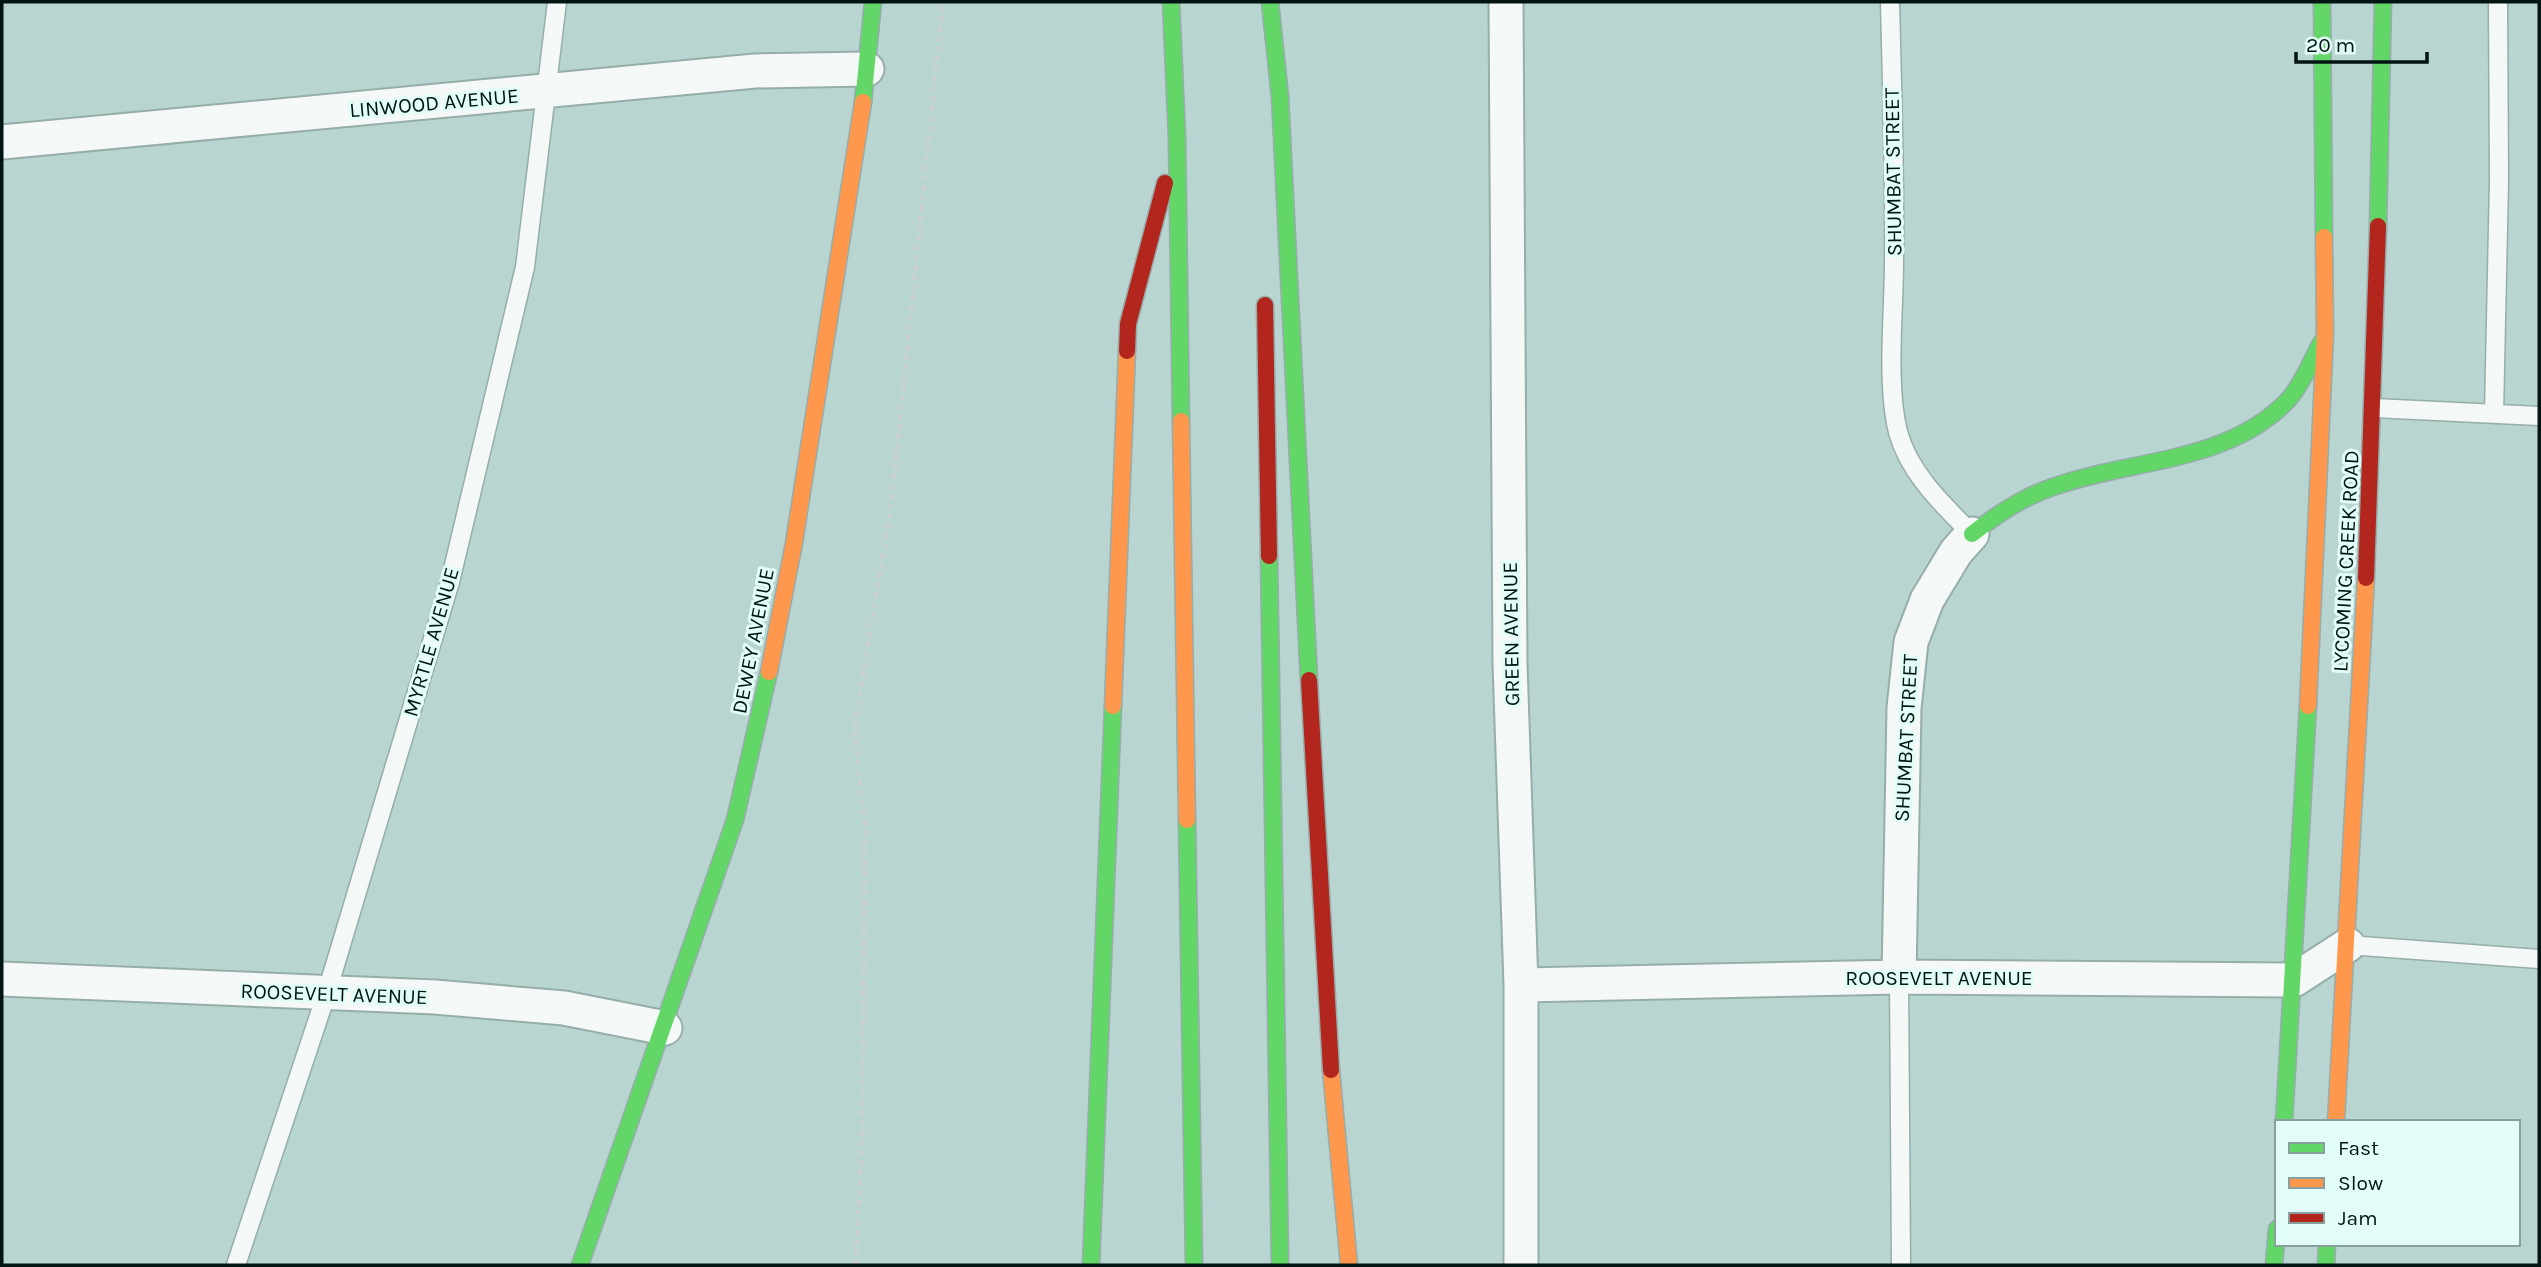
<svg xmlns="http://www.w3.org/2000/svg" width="2541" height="1267" viewBox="0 0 2541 1267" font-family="Karla,sans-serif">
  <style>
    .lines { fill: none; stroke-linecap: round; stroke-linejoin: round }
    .lane-casing { stroke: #96adaa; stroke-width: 21 }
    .street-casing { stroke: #96adaa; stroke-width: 37 }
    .fast-casing { stroke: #96adaa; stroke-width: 19 }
    .slow-casing { stroke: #96adaa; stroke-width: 19 }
    .jam-casing { stroke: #96adaa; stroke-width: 19 }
    .path { stroke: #cad2d1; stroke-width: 4.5; stroke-dasharray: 5 5; stroke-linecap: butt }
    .lane { stroke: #f4f9f8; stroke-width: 18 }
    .street { stroke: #f4f9f8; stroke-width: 33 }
    .fast { stroke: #63d668; stroke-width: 16 }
    .slow { stroke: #ff974d; stroke-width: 16 }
    .jam { stroke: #b3261e; stroke-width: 16 }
    .labels { text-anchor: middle; stroke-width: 6; stroke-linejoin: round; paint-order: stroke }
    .street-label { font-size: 21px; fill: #021513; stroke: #e2fcf8 }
  </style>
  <rect width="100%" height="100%" fill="#b8d5d1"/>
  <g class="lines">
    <defs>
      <path id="lane" d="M1890,2C1892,89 1895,175 1894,262C1894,312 1886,384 1898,432C1909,473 1943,505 1972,534
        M2374,408L2539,416
        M2494,414L2499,181L2498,2
        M2348,945L2539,959
        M1899,977L1901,1265
        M236,1265L326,995L450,582L525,267L557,2"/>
      <path id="street" d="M1506,2L1510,664L1521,985V1265
        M2,142L755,71L867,69
        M1899,977L1904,708L1911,642L1927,600L1956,552L1972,534
        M2,979L435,997L564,1008L665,1028
        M1521,985L1899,977L2294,980L2348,945"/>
      <path id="fast" d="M1171,2L1177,137L1181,421
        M1270,2L1280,97L1309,680
        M2322,2L2324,237
        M863,102L873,2
        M2378,226L2383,2
        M1972,534C1996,515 2021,498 2050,488C2128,459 2229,464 2289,399C2303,383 2311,361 2321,343
        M1269,556L1280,1265
        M1187,820L1194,1265
        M2284,1122L2308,706
        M580,1265L735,820L769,672
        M1091,1265L1113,706
        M2274,1265L2277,1229
        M2326,1265L2327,1244"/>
      <path id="slow" d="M1181,421L1187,820
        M769,672L794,543L863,102
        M1113,706L1127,351
        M2308,706L2325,335L2324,237
        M1331,1070L1349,1265
        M2336,1122L2366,578"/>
      <path id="jam" d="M1265,305L1269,556
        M1127,351L1128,324L1165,183
        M2366,578L2378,226
        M1309,680L1331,1070"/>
    </defs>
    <use href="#lane" class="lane-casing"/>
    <use href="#street" class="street-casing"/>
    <use href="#fast" class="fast-casing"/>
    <use href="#slow" class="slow-casing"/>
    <use href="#jam" class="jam-casing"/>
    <path class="path" d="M856,1265L862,1148L865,826L854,728L890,515L943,2"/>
    <use href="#lane" class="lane"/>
    <use href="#street" class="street"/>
    <use href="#fast" class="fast"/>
    <use href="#slow" class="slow"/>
    <use href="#jam" class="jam"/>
  </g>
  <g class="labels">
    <g class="street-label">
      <text transform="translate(434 103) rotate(-5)" y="7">LINWOOD AVENUE</text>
      <text transform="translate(1893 172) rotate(-91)" y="7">SHUMBAT STREET</text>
      <text transform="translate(2346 561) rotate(-87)" y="7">LYCOMING CREEK ROAD</text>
      <text transform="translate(1511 634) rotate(-91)" y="7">GREEN AVENUE</text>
      <text transform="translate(753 641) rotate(-79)" y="7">DEWEY AVENUE</text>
      <text transform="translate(431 642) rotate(-74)" y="7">MYRTLE AVENUE</text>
      <text transform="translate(1906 738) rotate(-87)" y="7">SHUMBAT STREET</text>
      <text x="1939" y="985">ROOSEVELT AVENUE</text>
      <text transform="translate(334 994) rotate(2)" y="7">ROOSEVELT AVENUE</text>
    </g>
  </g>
  <rect width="2541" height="1267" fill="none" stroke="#021513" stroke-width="7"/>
  <rect x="2275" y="1120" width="245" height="126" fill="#e2fcf8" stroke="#88a09c" stroke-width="2"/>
  <rect x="2289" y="1143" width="35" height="10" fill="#63d668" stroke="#88a09c" stroke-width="2"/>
  <text x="2338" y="1155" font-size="21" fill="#021513">Fast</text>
  <rect x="2289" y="1178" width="35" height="10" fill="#ff974d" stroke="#88a09c" stroke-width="2"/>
  <text x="2338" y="1190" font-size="21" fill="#021513">Slow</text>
  <rect x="2289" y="1213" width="35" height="10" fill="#b3261e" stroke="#88a09c" stroke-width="2"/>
  <text x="2338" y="1225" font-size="21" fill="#021513">Jam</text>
  <path d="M2296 52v10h131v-10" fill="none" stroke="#021513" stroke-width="3.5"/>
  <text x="2306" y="52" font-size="21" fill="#021513" stroke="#e2fcf8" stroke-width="5" paint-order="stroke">20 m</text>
</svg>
